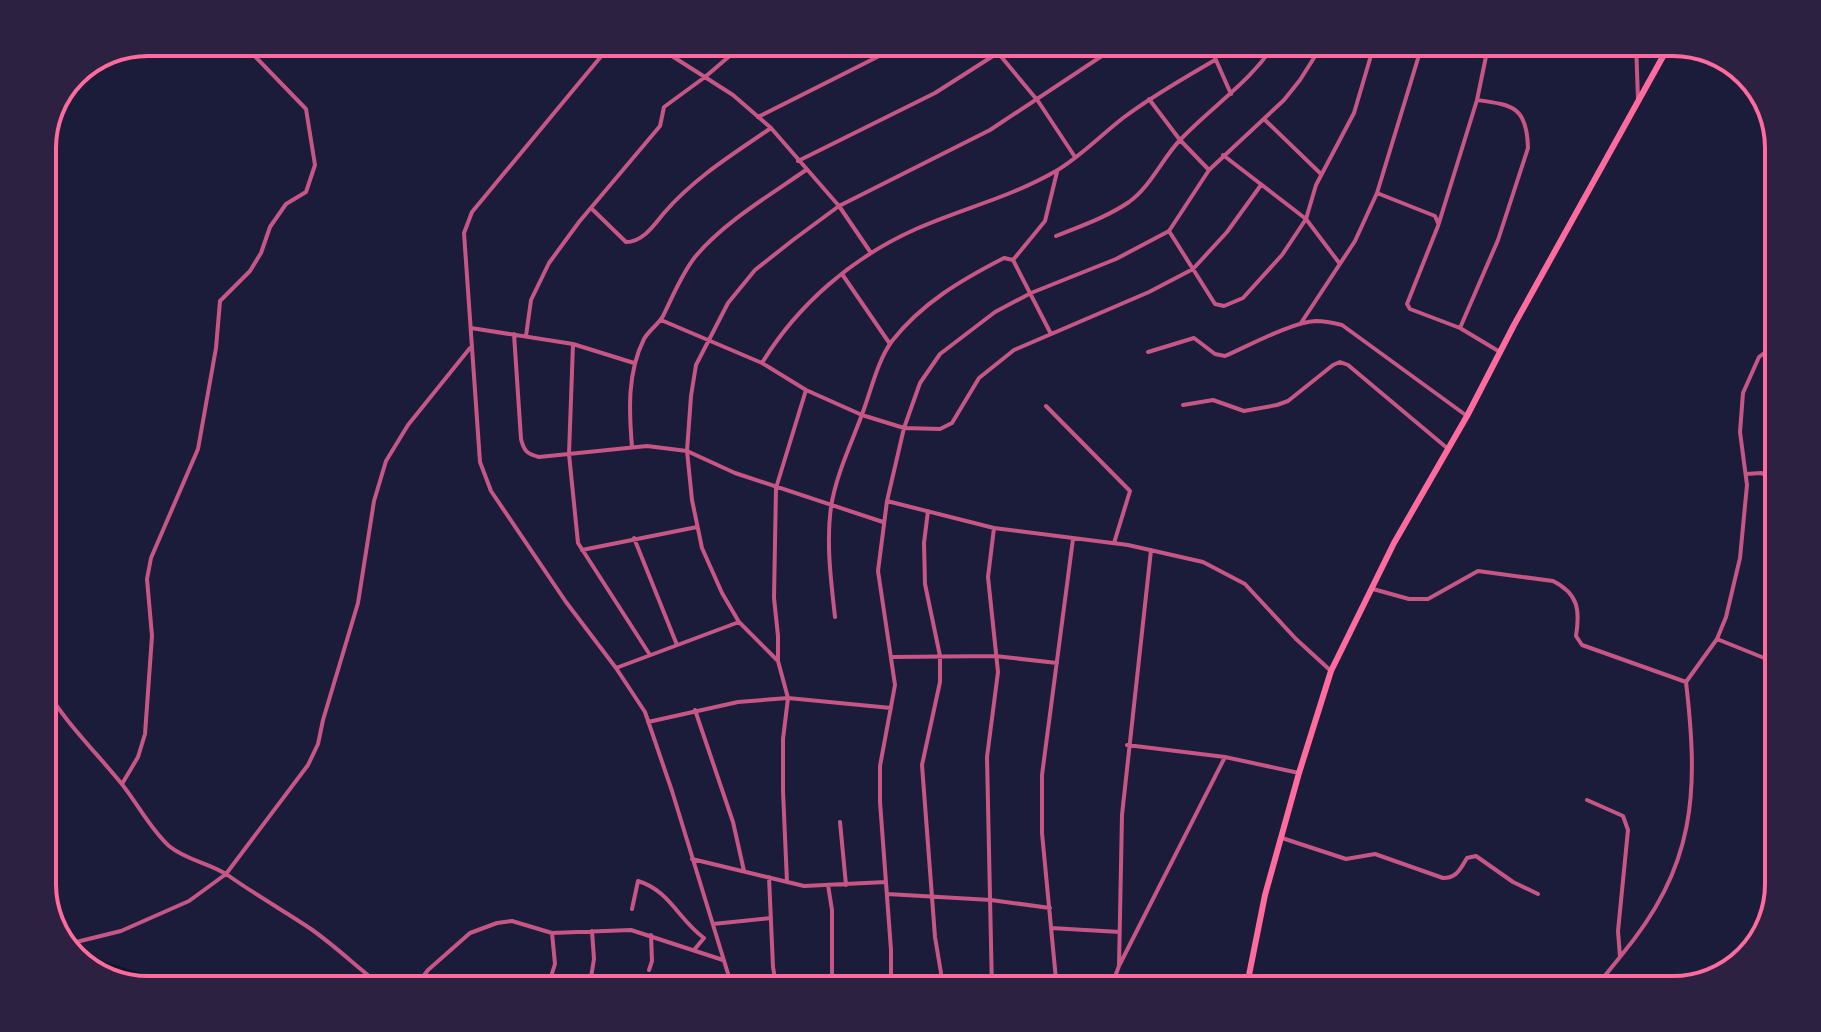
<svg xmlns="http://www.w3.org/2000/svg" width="1821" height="1032" viewBox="0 0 1821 1032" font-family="'Work Sans',sans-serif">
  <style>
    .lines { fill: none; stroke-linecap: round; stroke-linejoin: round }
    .stream { stroke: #12122b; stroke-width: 2 }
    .minor { stroke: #c65784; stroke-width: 4 }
    .secondary { stroke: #ff6b9d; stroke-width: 6 }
    .rim { fill: none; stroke: #ff6b9d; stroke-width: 4 }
  </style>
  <rect width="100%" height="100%" fill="#1b1b3a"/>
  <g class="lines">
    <path class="stream" d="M74,954L179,985L181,990"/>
    <path class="minor" d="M613,42L472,212L464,233L480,462L491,491L566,602L616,668L645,712L672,791L733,990
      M650,42L733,95L771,128L839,206L871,253
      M989,42L1038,101L1075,157
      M1208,42L1231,94
      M1437,42L1487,56
      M1489,42L1477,100L1438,226L1407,304L1410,309L1460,328L1500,352
      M1636,42L1638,100
      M1149,99L1180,140L1209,170
      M758,117L907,42
      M1264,119L1320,173
      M1223,155L1306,219L1340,264
      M798,161L935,93L1015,42
      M1377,193L1435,216L1438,223
      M591,208L626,242C643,242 654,225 664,213C694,178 733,154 771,128
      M1169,231L1215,304L1224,306L1243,298L1282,255L1306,219L1316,185L1354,113L1375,42
      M1056,236C1081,226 1107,217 1129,202C1151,186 1162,159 1180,140C1212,106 1251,82 1276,42
      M1013,260L1045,221L1057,172
      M842,274L890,344
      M661,320L762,363L806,390L862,415L904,428L940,429L952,423L979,378L1014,350L1149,292L1193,269L1227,232L1261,185
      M1301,323L1355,241L1377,193L1423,42
      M471,328L573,344L634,363
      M1460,328L1498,240L1528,148C1527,106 1512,105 1477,100
      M514,334L521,439C524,451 527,454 539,457L647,446L687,451L735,473L883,522
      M526,336L531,300L549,263L579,222L660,126L664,107L705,77L746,42
      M573,344L569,454L578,543L650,655
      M1148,352L1194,338L1215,354L1225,356C1248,346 1292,322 1316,321C1325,321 1334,323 1342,325L1467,416
      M762,363C798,304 853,257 916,229C963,208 1009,198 1056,171C1080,157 1101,135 1123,118C1152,96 1184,78 1215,60
      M1183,405L1213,400L1244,411L1277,405L1288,401L1333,365L1340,362L1348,365L1447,448
      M1046,406L1130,491L1114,543
      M632,447C629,411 627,373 644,339C649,330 658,325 663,316C673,296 681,275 695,257C723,223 770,195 806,170
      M1746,474L1761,473L1779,479
      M887,501L994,528L1128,545L1203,562L1245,584L1296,639L1331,671
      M928,511L924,543L925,584L940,656V682L922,765L935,937L941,973L940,990
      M634,538L677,645
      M582,550L697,527
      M1373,589L1409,599H1428L1478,571L1553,581C1579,594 1580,611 1576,636L1582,645L1686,682C1699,794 1696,866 1620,957
      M835,617C831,581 826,543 831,507C836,474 853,440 864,409C872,387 878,360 892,341C922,303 961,280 1004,258L1013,260L1051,334
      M1717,639L1779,664
      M893,657L995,656L1057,663
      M778,661V636L774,598L776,488L806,390
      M616,668L739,622
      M1686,682L1717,639L1726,617L1740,558L1747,485L1740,432L1743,393L1759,357L1779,342
      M42,683C63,720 94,750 121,783C138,804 150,829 169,846C187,861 211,863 229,876C256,895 284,911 311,929C338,948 361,971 387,990
      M695,710L733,822L744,871
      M648,722L738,702L788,698L891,708
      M1127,745L1225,757L1299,773
      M122,784L138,757L145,734L152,636L147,579L151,558L198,449L216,348L220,301L250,271L261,253L270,227L286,204L306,192L315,165L306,109L241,42
      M1587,800L1623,816L1628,830L1618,931L1620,957L1603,978L1605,987L1610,990
      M840,822L846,885
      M1282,838L1346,859L1375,854L1443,878C1457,878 1460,869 1467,858L1476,856L1513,882L1538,894
      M692,859L804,886L886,882
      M769,877L773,967L777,990
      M787,882L783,791V739L788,698L778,661L739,622L722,593L702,548L692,500L687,451L691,396L696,365L728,303L755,270L793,240L839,206L990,130L1123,42
      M828,885L832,910V990
      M887,894L991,900L1050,908
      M632,909L638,881C669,890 679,920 704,938L694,950
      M713,924L771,918
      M1051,928L1120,932
      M64,945L121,931L189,901L226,874L308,765L318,744L323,720L358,603L374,501L386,461L408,425L470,348
      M1120,964L1225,757
      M649,970L652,961L651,935
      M548,986L555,964L552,933
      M413,990L428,970L470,933L497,923L512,921L552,933L631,930L723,960
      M589,990L594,959L592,931
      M891,990V950L880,802V766L895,685L878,571L887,501L904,428L920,383L940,354L995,312L1031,293L1116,259L1169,231L1209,170L1284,100L1300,80L1324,42
      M992,990L987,757L998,672L988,577L994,528
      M1057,990L1042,833V775L1073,539
      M1110,990L1119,966L1122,815L1151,550"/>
    <path class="secondary" d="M1246,990L1265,895L1299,773L1331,671L1394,543L1467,416L1514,325L1671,42"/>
  </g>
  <path d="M0 0H1821V1032H0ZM148 56H1673A92 92 0 0 1 1765 148V884A92 92 0 0 1 1673 976H148A92 92 0 0 1 56 884V148A92 92 0 0 1 148 56Z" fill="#2d2142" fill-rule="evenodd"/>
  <path class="rim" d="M148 56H1673A92 92 0 0 1 1765 148V884A92 92 0 0 1 1673 976H148A92 92 0 0 1 56 884V148A92 92 0 0 1 148 56Z"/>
</svg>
